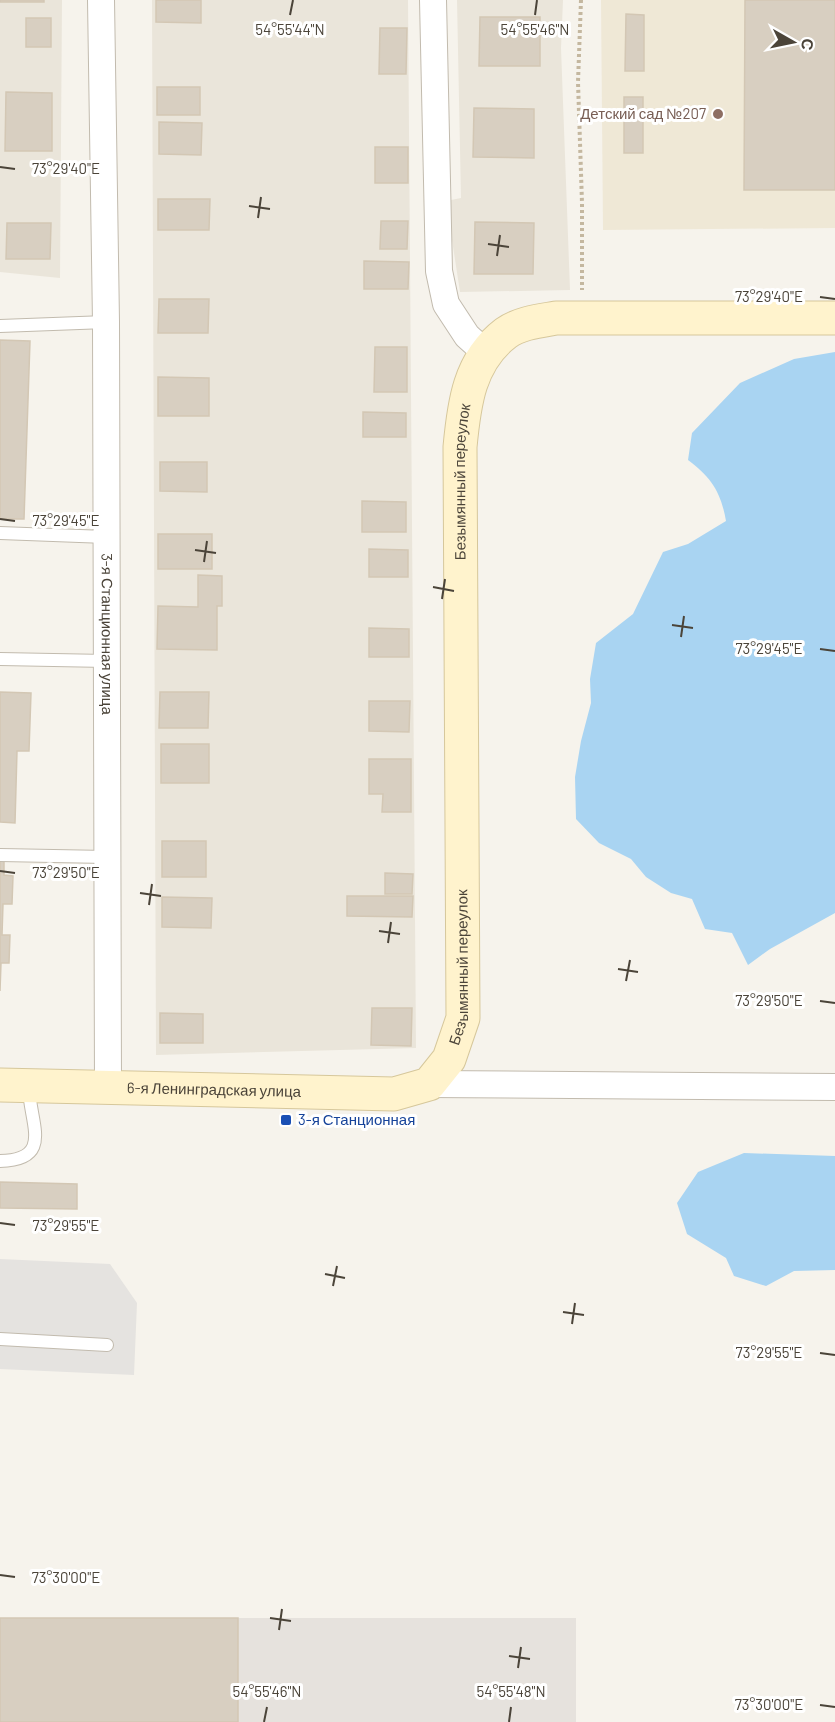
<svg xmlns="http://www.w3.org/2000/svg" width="835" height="1722" viewBox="0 0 835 1722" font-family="Barlow,sans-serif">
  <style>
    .residential { fill: #eae5da }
    .industrial { fill: #e6e2dd }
    .education { fill: #efe8d6 }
    .parking { fill: #e5e3e0 }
    .water { fill: #a9d4f2 }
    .building { fill: #d8cfc1; stroke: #d3c7b4; stroke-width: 1.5 }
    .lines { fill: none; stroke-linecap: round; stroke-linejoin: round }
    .lane-casing { stroke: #c2bbae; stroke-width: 14 }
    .street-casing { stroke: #c2bbae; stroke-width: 28 }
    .secondary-casing { stroke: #d6c79b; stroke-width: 35 }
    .path { stroke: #c4b79f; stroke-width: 4; stroke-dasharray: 3 3; stroke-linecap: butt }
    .lane { stroke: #fff; stroke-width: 12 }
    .street { stroke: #fff; stroke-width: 26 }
    .secondary { stroke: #fff3cd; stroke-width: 33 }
    .ticks { fill: none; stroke: #4b4439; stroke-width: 2 }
    .education-dot { fill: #8d6e63; stroke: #fff; stroke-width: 2 }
    .transit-dot { fill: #1a4fb4; stroke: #fff; stroke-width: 2 }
    .labels { text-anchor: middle; stroke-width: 6; stroke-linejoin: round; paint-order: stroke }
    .education-label { font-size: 15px; fill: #785e54; stroke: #fff; text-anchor: end }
    .street-label { font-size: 15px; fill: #4b4439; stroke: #fff }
    .transit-label { font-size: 15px; fill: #164399; stroke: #fff; text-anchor: start }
    .ticks-label { font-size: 15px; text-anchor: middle; fill: #4b4439; stroke: #fff; stroke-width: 6; stroke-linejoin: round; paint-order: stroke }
  </style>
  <rect width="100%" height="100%" fill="#f6f3ec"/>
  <path class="residential" d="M0,0H62L60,278L0,272Z
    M152,0H408L416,1048L156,1055Z
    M457,0H563L561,48L570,290L460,292L446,201L461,198Z"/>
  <path class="industrial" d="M0,1618H576V1722H0Z"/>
  <path class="education" d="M601,0H835V228L603,230Z"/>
  <path class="parking" d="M0,1259L110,1264L137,1303L134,1375L0,1369Z"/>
  <path class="water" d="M835,352V913L770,949L748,965L732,933L705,929L692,899L671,893L646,877L631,859L599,843L576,819L575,777L581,741L591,703L590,679L596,643L633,614L663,552L688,544L726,521C721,492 711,477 688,460L692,433L740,383L794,359Z
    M744,1153L835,1156V1270L794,1271L766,1286L734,1276L726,1258L687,1234L677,1203L698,1172Z"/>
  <path class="building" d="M0,0H44V2H0Z
    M156,0H201V23L156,22Z
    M745,0H835V190H744Z
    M626,14L644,15V71H625Z
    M480,17H540V66H479Z
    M26,18H51V47H26Z
    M380,28H407L406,74H379Z
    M157,87H200V115H157Z
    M6,92L52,93V151H5Z
    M624,97H643V153H624Z
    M474,108L534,109V158L473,157Z
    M159,122L202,123L201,155L159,154Z
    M375,147H408V183H375Z
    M158,199H210L209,230H158Z
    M381,221H408L407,249H380Z
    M475,222L534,223L533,274H474Z
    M7,223H51L50,259H6Z
    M364,261L409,262L408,289H364Z
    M159,299H209L208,333H158Z
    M0,340L30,341L24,519H0Z
    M375,347H407V392H374Z
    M158,377L209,378V416H158Z
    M363,412L406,413V437H363Z
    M160,462H207V492L160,491Z
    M362,501L406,502V532H362Z
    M158,534H212V569H158Z
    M369,549L408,550V577H369Z
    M198,575L222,576V606H217V650L157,649L158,606L198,607Z
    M369,628L409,629V657H369Z
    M0,692L31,693L29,751H17L15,823L0,822Z
    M160,692H209L208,728H159Z
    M369,701H410L409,732L369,731Z
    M161,744H209V783H161Z
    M369,759H411V812H382L383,794H369Z
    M162,841H206V877H162Z
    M0,861H4V875L13,876L12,904H3L2,935H10L9,963H1L0,991Z
    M385,873L413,874L412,894H385Z
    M347,896H413L412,917L347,916Z
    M162,897L212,898L211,928L162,927Z
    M372,1008H412L411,1046L371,1045Z
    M160,1013L203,1014V1043H160Z
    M0,1182L77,1184V1209L0,1208Z
    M0,1618H238V1722H0Z"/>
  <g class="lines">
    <defs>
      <path id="lane" d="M0,326L106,322
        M0,533L106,537
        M0,659L107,661
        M0,855L107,857
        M0,1161C55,1160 29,1122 29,1087
        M0,1339L107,1345"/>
      <g id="street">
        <path id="s1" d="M101,0L106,322L108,1088"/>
        <path d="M433,0L439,271L446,304L467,336L486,353"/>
        <path d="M429,1084L835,1087"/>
      </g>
      <g id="secondary">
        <path id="s2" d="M0,1085L394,1094L429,1084L449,1059L463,1018L460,447C464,404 469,361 506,333C520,323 539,321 556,318H835"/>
      </g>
    </defs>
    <use href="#lane" class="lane-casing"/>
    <use href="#street" class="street-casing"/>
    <use href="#secondary" class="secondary-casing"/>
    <path class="path" d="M581,0L578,82L582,203V290"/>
    <use href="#lane" class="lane"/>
    <use href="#street" class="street"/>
    <use href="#secondary" class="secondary"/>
  </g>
  <path class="ticks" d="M290,15L293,0M535,15L537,0M0,167L15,169M249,206L270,209M258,218L261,197M488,244L509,247M497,256L500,235M820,297L835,299M0,519L15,521M195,550L216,553M204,562L207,541M433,587L454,591M442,599L445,579M672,625L693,628M681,637L684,616M820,649L835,651M0,871L15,873M140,893L161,896M149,905L152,884M379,931L400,934M388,943L391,922M618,969L638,972M626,981L630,960M820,1001L835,1003M0,1223L15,1225M325,1274L345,1278M333,1286L337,1266M563,1312L584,1315M572,1324L575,1303M820,1353L835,1355M0,1575L15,1577M270,1618L291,1621M279,1630L282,1609M509,1656L530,1659M518,1668L521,1647M820,1705L835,1707M264,1722L267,1707M509,1722L511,1707"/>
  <circle class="education-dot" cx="718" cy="114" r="6"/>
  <rect class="transit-dot" x="280" y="1114" width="12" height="12" rx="3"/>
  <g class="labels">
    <g class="education-label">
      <text x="706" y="119">Детский сад №207</text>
    </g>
    <g class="street-label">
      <text dy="5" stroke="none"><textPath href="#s2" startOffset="1042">Безымянный переулок</textPath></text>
      <text dy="5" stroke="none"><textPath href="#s1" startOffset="634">3-я Станционная улица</textPath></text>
      <text dy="5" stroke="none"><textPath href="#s2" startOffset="556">Безымянный переулок</textPath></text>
      <text dy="5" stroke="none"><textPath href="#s2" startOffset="214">6-я Ленинградская улица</textPath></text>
    </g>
    <g class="transit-label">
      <text x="298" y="1125">3-я Станционная</text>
    </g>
  </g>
  <g class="ticks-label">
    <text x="290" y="35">54°55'44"N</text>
    <text x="535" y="35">54°55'46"N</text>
    <text x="66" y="174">73°29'40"E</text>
    <text x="769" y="302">73°29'40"E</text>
    <text x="66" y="526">73°29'45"E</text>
    <text x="769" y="654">73°29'45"E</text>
    <text x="66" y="878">73°29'50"E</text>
    <text x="769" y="1006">73°29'50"E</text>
    <text x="66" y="1231">73°29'55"E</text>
    <text x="769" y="1358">73°29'55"E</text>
    <text x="66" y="1583">73°30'00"E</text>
    <text x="267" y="1697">54°55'46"N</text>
    <text x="511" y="1697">54°55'48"N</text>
    <text x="769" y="1710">73°30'00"E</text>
  </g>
  <g transform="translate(793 42) rotate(99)" stroke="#ffffff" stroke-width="4.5" paint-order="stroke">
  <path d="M0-4.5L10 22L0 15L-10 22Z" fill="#4b4439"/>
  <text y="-9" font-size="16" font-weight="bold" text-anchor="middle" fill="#4b4439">С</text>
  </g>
</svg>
